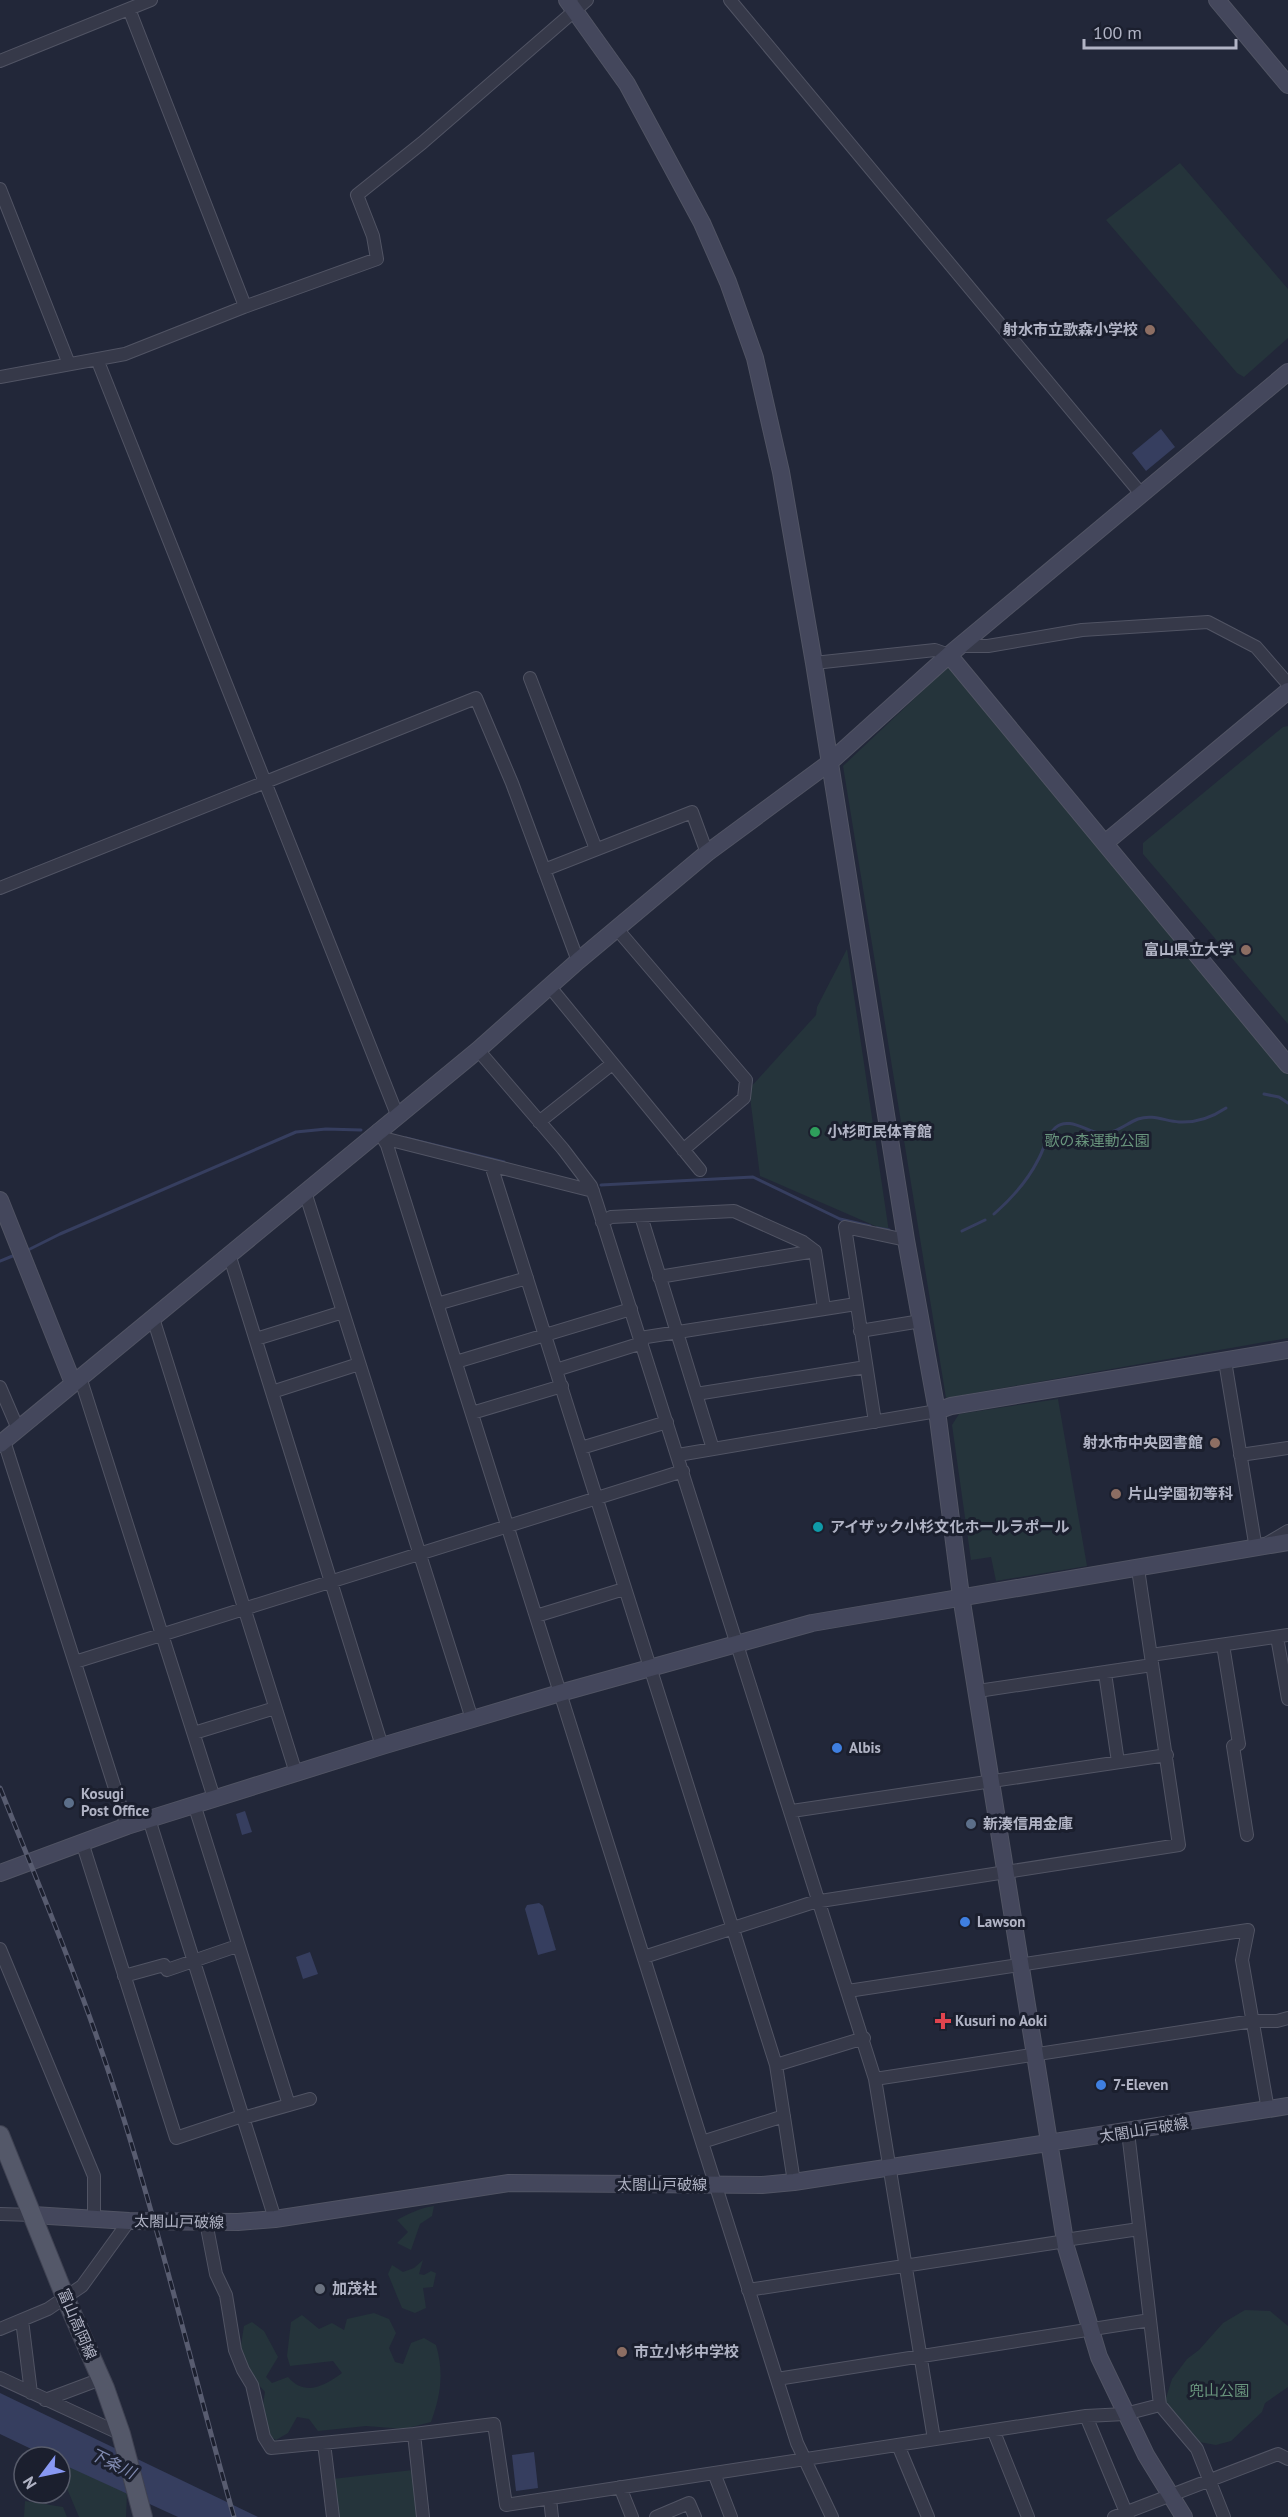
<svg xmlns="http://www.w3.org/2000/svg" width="1288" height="2517" viewBox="0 0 1288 2517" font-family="'PT Sans','Noto Sans JP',sans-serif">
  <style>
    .green { fill: #25343b }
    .water { fill: #363e5f }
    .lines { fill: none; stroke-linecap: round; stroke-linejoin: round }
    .stream { stroke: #363e5f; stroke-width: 3 }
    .street-casing { stroke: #515464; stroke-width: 14 }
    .secondary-casing { stroke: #515464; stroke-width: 18 }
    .primary-casing { stroke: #3f4252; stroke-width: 20 }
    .street { stroke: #363949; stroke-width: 12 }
    .secondary { stroke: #44475c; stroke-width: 16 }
    .primary { stroke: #545869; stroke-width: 18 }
    .rail-casing { stroke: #585c70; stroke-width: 5 }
    .rail { stroke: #1b1f2e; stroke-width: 3; stroke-dasharray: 9; stroke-linecap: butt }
    .education-dot { fill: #8d6e63; stroke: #1b1f2e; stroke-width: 2 }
    .leisure-dot { fill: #2e9e5b; stroke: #1b1f2e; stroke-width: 2 }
    .culture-dot { fill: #0f9aa8; stroke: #1b1f2e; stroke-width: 2 }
    .shop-dot { fill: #3f7fe0; stroke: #1b1f2e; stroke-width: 2 }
    .service-dot { fill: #5c6f8a; stroke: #1b1f2e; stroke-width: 2 }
    .health-dot { fill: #e0444e; stroke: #1b1f2e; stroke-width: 2 }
    .worship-dot { fill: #6b7280; stroke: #1b1f2e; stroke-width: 2 }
    .labels { text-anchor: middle; stroke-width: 6; stroke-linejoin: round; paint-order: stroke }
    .poi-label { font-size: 15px; font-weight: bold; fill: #b1b4c5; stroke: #1b1f2e; text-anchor: start }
    .park-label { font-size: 15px; fill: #69957d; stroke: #1b1f2e }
    .street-label { font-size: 15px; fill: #b1b4c5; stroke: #1b1f2e }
    .water-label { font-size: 16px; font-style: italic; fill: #818bb1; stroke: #1b1f2e }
  </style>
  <rect width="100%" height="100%" fill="#222739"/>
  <path class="green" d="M1180,163L1288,289V338L1244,377L1237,373L1106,220Z
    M949,666L1288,1072V1338L946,1398L843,766Z
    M1288,726V1024L1143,854V843L1283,727Z
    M847,949L889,1232L760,1176L749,1089L816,1015L817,1007Z
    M1058,1399L1087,1566L996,1581L991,1557L971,1560L952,1425L959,1414Z
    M434,2206L432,2216L420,2224L411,2250L397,2243L408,2232L397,2220C407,2214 423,2207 434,2206Z
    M423,2260L419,2274L424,2275L431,2271L436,2273L433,2287L423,2288L426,2308L415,2313L402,2308L388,2274L392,2265L403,2272L414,2268Z
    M1245,2310L1270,2311L1288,2326V2387L1265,2403L1262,2412L1231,2441L1216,2445L1199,2442L1164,2404L1172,2379L1187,2359L1199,2350L1223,2323Z
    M374,2313L389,2319L396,2333L389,2348L395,2362L403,2364L411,2343L424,2338L436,2345C444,2372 441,2395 431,2422L404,2429L366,2426L318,2431L309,2419L297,2417L288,2433L276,2440L266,2434L262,2410L265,2392L250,2375L240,2352L244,2326L252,2322L264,2331L278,2357L266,2377L272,2383L288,2377C305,2397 324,2386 342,2373L333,2361L290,2366L287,2356L291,2322L302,2315L319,2329L332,2323L344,2330L347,2319Z
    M60,2462L127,2493L126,2517H79L63,2479Z
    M413,2470L419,2517H337L332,2479Z
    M25,2501L63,2507L67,2517H24Z"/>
  <path class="water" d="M1161,429L1175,447L1146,471L1132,453Z
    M245,1811L252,1832L242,1835L236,1814Z
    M539,1903L543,1906L556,1950L538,1955L525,1909L527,1905Z
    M310,1952L318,1974L303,1979L296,1957Z
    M0,2393L258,2517H178L60,2463V2457H48L0,2434Z
    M534,2452L538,2488L516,2491L512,2455Z"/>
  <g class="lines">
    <path class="stream" d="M1264,1094L1279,1097L1288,1103
      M406,1138L504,1162
      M601,1185L753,1177L840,1219L870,1226
      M994,1214C1011,1199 1028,1180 1038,1160C1044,1150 1046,1136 1055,1128C1068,1116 1086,1131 1099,1133C1115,1135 1125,1124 1138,1119C1153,1114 1165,1121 1179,1122C1197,1123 1211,1118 1226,1108
      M877,1228L889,1230
      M962,1231L985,1220
      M28,1250L60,1234L296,1132L326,1129L361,1130
      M0,1261L15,1255"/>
    <defs>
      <path id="street" d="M730,0L1142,495
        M129,9L245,306
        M0,61L151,0
        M0,189L69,364
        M97,359L398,1117
        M0,377L125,354L244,307L377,259L373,236L357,195L422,143L587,0
        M961,646H988L1082,630L1208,622L1256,647L1288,684
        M814,663L935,650L949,655
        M530,678L596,849
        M544,870L692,812L707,853
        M0,888L476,698L512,783L578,961
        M617,929L746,1080L744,1098L683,1150
        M550,987L700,1170
        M478,1050L563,1149L591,1186L597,1204L875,2079L934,2439
        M539,1122L612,1064
        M378,1130L387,1145L797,2443L832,2517
        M383,1138L593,1191
        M491,1165L776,2065L794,2182
        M305,1192L472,1719
        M641,1216L713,1449
        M602,1222L611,1217L734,1211L803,1242L815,1251L824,1308
        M229,1254L382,1746
        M659,1277L815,1251
        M437,1304L527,1278
        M153,1318L296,1773
        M860,1331L921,1321
        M640,1338L856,1304
        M256,1339L343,1312
        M1225,1361L1256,1549
        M456,1362L631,1309
        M556,1370L642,1343
        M80,1377L214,1798
        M0,1387L18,1429
        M272,1392L359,1364
        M696,1394L866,1367
        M472,1413L562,1386
        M875,1422L845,1227L906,1240
        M4,1441L127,1826
        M581,1448L667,1422
        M678,1455L937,1411
        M1240,1455L1288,1448
        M1266,1544L1288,1531
        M536,1616L624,1589
        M1277,1637L1288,1699
        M1223,1645L1239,1744
        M1151,1655L1288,1635
        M75,1662L683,1471
        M1105,1673L1118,1762
        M978,1691L1152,1665
        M194,1733L275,1708
        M1233,1746L1247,1835
        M194,1804L289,2105
        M792,1811L1167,1755
        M149,1819L275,2219
        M82,1842L176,2138L242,2116
        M0,1949L94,2176V2220
        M644,1957L814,1902L1179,1845L1138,1569
        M124,1976L164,1965L167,1970L237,1946
        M848,1991L1248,1930L1242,1960L1268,2110
        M776,2065L864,2038
        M875,2079L1253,2021H1277L1288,2018
        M243,2118L310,2099
        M1128,2132L1160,2405L1197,2449L1224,2517
        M702,2142L784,2116
        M0,2214L33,2215
        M206,2222L216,2274L226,2295L235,2350L243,2370L252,2385L264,2437L271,2448L414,2434L423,2517
        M1065,2240L1139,2229
        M748,2290L1066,2241
        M22,2320L31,2393
        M0,2329L48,2309L82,2286L129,2221
        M0,2378L121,2434
        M777,2379L1150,2320
        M45,2400L101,2379
        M1086,2416L1128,2517
        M994,2432L1028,2517
        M414,2434L494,2424L506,2505L1086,2416L1125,2414L1160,2405
        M324,2443L333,2517
        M898,2445L928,2517
        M714,2473L731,2517
        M620,2487L632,2517
        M550,2499L552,2517
        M656,2517L689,2503L695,2517
        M1114,2517L1278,2454L1288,2459"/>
      <path id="secondary" d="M567,0L627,84L702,223L728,282L755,358L781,472L814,663L906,1240L937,1411L961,1596L1066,2247L1099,2357L1146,2455L1184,2517
        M1217,0L1288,85
        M949,655L1288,1065
        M1105,843L1288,691
        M0,1200L73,1383
        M937,1411L951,1406L1288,1350
        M0,1444L478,1050L578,961L707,853L829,763L949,655L1288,372
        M0,1873L127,1826L382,1746L560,1693L812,1623L1288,1542
        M33,2215L129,2221L238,2222L275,2219L509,2183L762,2185L794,2182L1288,2106"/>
      <path id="primary" d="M0,2135L65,2297L105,2388L121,2434L143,2517"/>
    </defs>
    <use href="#street" class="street-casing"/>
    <use href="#secondary" class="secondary-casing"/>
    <use href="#primary" class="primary-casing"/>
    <use href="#street" class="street"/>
    <use href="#secondary" class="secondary"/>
    <use href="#primary" class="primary"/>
    <defs>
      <path id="rail" d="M0,1788C38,1883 78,1978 110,2076C158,2221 192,2370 234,2517"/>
    </defs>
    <use href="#rail" class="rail-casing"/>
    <use href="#rail" class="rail"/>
  </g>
  <g class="education-dot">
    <circle cx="1150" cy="330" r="6"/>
    <circle cx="1246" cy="950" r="6"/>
    <circle cx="1215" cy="1443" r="6"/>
    <circle cx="1116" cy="1494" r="6"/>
    <circle cx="622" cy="2352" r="6"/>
  </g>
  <circle class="leisure-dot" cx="815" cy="1132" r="6"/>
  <circle class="culture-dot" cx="818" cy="1527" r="6"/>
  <g class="shop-dot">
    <circle cx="837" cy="1748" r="6"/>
    <circle cx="965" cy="1922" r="6"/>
    <circle cx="1101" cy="2085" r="6"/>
  </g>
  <g class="service-dot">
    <circle cx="69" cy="1803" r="6"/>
    <circle cx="971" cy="1824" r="6"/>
  </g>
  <path class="health-dot" d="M940 2012h6v6h6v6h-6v6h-6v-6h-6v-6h6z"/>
  <circle class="worship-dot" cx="320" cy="2289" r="6"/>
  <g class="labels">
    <g class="poi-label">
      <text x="1138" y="335" text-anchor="end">射水市立歌森小学校</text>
      <text x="1234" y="955" text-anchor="end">富山県立大学</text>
      <text x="827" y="1137">小杉町民体育館</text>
      <text x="1203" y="1448" text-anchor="end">射水市中央図書館</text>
      <text x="1128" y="1499">片山学園初等科</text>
      <text x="830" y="1532">アイザック小杉文化ホールラポール</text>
      <text x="849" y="1753">Albis</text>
      <text x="81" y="1799">Kosugi<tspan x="81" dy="17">Post Office</tspan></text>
      <text x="983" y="1829">新湊信用金庫</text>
      <text x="977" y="1927">Lawson</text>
      <text x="955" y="2026">Kusuri no Aoki</text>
      <text x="1113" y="2090">7-Eleven</text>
      <text x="332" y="2294">加茂社</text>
      <text x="634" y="2357">市立小杉中学校</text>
    </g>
    <g class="park-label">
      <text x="1097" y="1146">歌の森運動公園</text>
      <text x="1219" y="2396">兜山公園</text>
    </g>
    <g class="street-label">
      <text transform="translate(1144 2130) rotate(-9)" y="5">太閤山戸破線</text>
      <text x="662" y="2190">太閤山戸破線</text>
      <text transform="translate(179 2222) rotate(1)" y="5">太閤山戸破線</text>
      <text transform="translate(77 2324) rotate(67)" y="5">富山高岡線</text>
    </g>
    <g class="water-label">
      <text transform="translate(113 2463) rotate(26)" y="6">下条川</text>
    </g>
  </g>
  <g transform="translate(42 2475) rotate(238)"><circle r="28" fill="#1b1f2e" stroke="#575b6a" stroke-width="1.5"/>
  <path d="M0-4.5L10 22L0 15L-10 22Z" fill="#8898f3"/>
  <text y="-9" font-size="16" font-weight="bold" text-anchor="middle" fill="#b1b4c5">N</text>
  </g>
  <path d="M1084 39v9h152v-9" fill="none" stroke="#b1b4c5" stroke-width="3"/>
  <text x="1093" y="39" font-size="18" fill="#b1b4c5" stroke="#1b1f2e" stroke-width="4.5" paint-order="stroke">100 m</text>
</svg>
